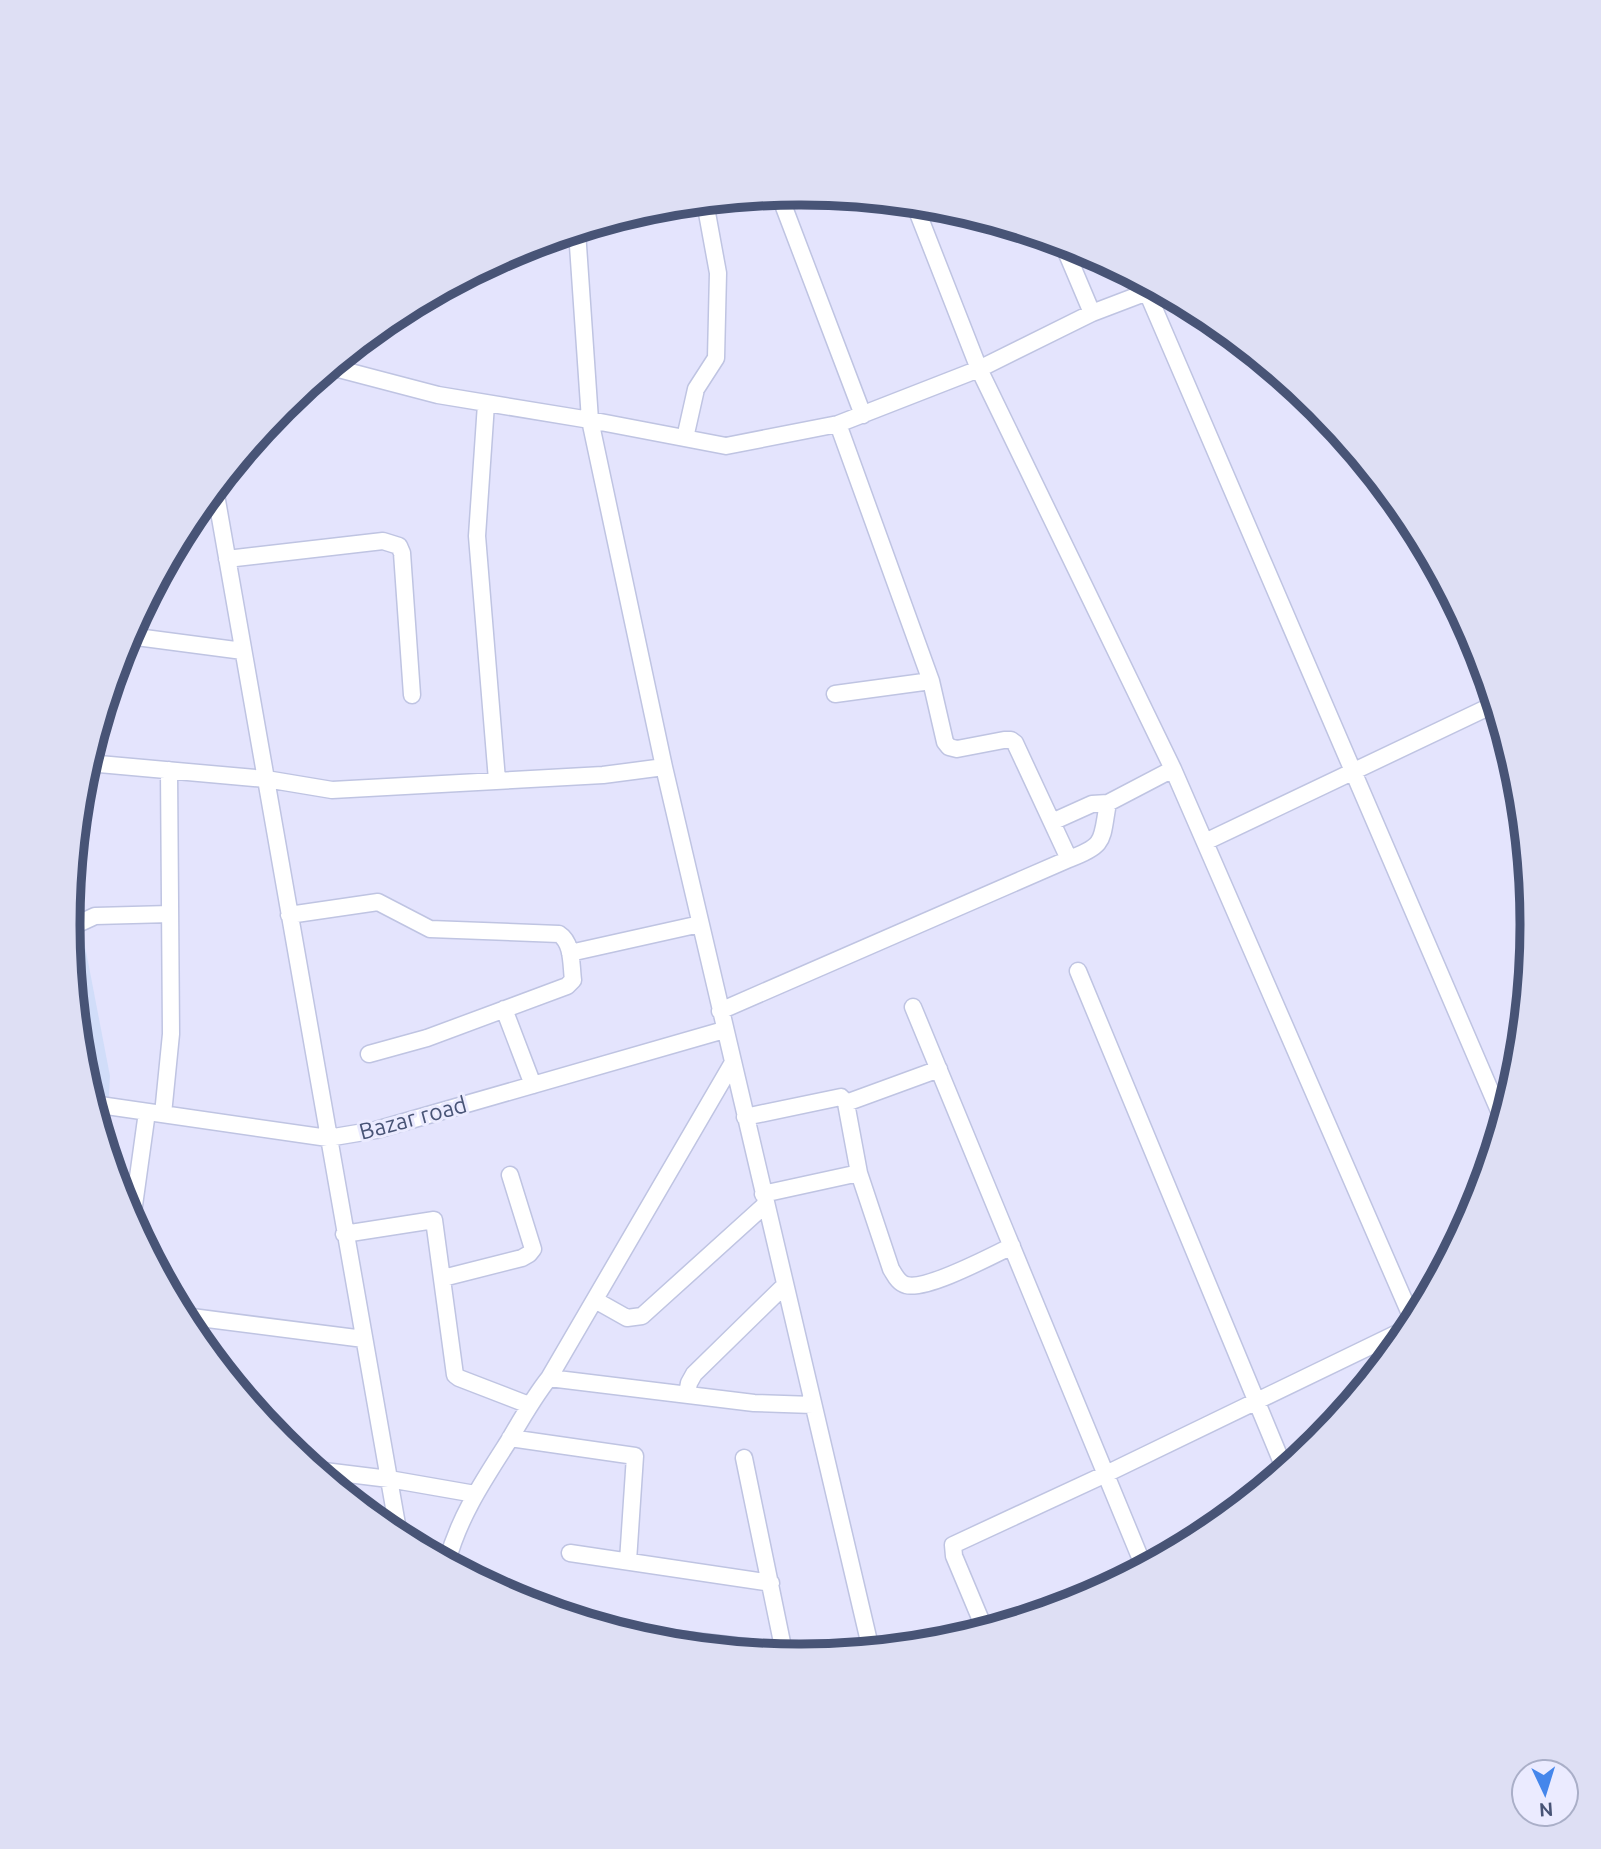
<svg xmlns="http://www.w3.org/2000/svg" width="1601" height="1849" viewBox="0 0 1601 1849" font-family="Ubuntu,sans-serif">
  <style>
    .commercial { fill: #d1ddf9 }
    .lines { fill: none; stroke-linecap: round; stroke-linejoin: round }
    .street-casing { stroke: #bfc4e2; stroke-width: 19 }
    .street { stroke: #fff; stroke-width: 16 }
    .labels { text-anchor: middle; stroke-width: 6; stroke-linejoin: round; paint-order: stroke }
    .street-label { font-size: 23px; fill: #485476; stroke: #ebebff }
    .rim { fill: none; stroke: #485476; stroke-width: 9 }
  </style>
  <rect width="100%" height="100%" fill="#e4e4fd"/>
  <path class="commercial" d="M71,895L76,899L110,1076L106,1144L82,1067L68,924Z"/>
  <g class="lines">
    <defs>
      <path id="street" d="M779,194L863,415
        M914,203L979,369L1173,769L1414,1323
        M577,231L590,420L664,767L871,1650
        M1062,242L1092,313
        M1147,292L1503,1120
        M331,367L438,395L590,420L726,446L838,424L979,369L1092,313L1155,289
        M486,404L477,536L497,780
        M685,438L696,389L716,358L718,273L705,202
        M215,489L399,1536
        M227,559L383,541L399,546L402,553L412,695
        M129,636L243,651
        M835,694L931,681L838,424
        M88,763L266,779L332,790L603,775L664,767
        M1052,822L1092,804L1108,803L1173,769
        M1205,842L1495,704
        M1069,859C1107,845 1101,840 1108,803
        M289,915L378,902L430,929L559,934C573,943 571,965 573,980L567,986L427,1038L369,1054
        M69,928L95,916L170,914
        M570,953L700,924
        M1078,971L1285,1470
        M913,1007L1144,1567
        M504,1009L533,1085
        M720,1011L1069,859L1015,743L1011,740H1004L957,749L949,747L945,742L931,681
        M732,1064L549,1378L754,1403L813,1405
        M846,1103L939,1069
        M93,1104L328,1138L376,1130L724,1030
        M163,1114L171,1034L169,770
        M745,1117L841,1097L846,1103L859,1173
        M763,1194L859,1173L891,1269C895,1275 898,1283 906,1285C926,1291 991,1256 1012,1246
        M132,1220L147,1112
        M344,1234L434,1220L455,1375L459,1378L529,1405
        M443,1278L522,1258L529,1254L533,1249L510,1175
        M595,1300L627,1318L642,1316L766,1204
        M184,1316L364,1339
        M687,1394L689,1383L694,1374L785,1285
        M510,1438L635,1456L628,1561
        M744,1458L784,1652
        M316,1470L389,1479L475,1494
        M570,1553L771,1583
        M447,1562C459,1517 483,1481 508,1442C521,1420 533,1398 549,1378
        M985,1630L954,1556L953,1545L1106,1474L1412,1326
        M626,1633L815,1655"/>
    </defs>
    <use href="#street" class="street-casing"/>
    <use href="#street" class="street"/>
  </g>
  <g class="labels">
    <g class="street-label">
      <text transform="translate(413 1118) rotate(-15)" y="8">Bazar road</text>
    </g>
  </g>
  <path d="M0 0H1601V1849H0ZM799 205H801A719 719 0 0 1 1520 924V925A719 719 0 0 1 801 1644H799A719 719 0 0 1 80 925V924A719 719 0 0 1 799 205Z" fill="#dedff4" fill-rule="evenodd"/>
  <path class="rim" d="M799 205H801A719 719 0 0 1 1520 924V925A719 719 0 0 1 801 1644H799A719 719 0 0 1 80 925V924A719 719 0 0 1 799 205Z"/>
  <g transform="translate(1545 1793) rotate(176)"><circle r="33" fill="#ebebff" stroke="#aaafc8" stroke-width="2"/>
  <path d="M0-5L12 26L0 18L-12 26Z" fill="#4586eb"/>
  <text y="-10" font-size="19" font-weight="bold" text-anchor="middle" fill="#485476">N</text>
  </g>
</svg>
